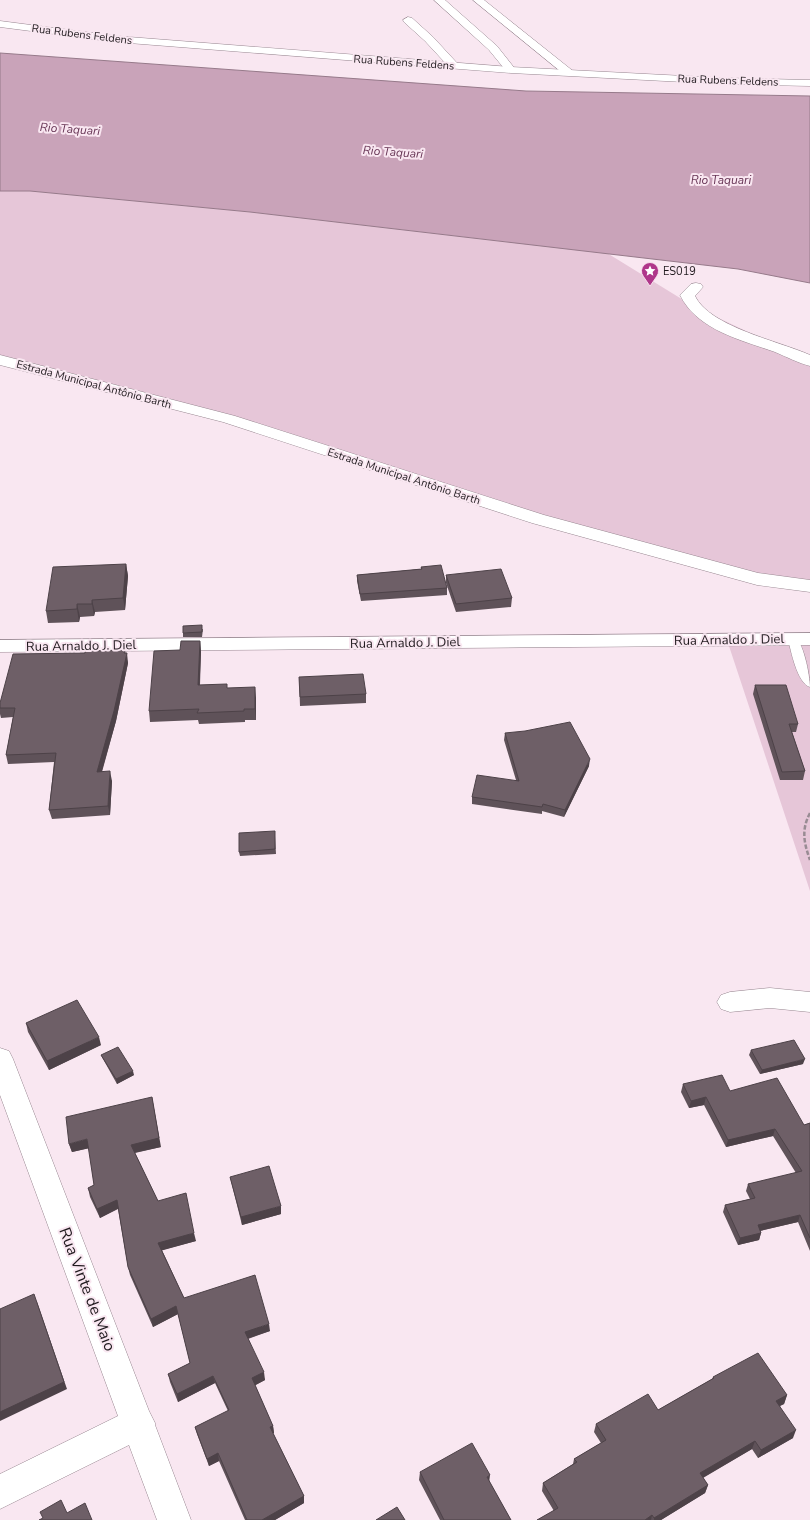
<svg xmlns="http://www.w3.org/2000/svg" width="810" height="1520" viewBox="0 0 810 1520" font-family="'Nunito Sans',sans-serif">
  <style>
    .green { fill: #e6c6d8 }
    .water { fill: #c9a3b9; stroke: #967a8a }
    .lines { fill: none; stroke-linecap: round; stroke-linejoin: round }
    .service-casing { stroke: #988791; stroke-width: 1 }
    .minor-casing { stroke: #988791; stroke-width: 1 }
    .tertiary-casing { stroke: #988791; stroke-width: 1 }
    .secondary-casing { stroke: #988791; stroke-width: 1 }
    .path { stroke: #988b93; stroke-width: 2.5; stroke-dasharray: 4.5 2; stroke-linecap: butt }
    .service { fill: #fff; fill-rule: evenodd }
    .minor { fill: #fff; fill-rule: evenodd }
    .tertiary { fill: #fff; fill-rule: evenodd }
    .secondary { fill: #fff; fill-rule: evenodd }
    .wall { fill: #5f5259 }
    .shaded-wall { fill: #4d4248 }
    .building { fill: #6e5f67; stroke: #4d4248 }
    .labels { text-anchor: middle; stroke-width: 4; stroke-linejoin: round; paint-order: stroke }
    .far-street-label { font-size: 11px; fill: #201a1e; stroke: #f9e7f1 }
    .far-poi-label { font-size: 11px; fill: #201a1e; stroke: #f9e7f1; text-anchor: start }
    .far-water-label { font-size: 12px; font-style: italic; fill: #673555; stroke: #f9e7f1 }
    .street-label { font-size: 13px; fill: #201a1e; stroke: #f9e7f1 }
    .near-street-label { font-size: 16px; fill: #201a1e; stroke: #f9e7f1 }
  </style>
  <rect width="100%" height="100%" fill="#f9e7f1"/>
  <path class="green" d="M0,191H30L250,212L607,253L693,306L810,361V584L757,579L538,519L229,420L0,360Z
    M810,645V891L729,646Z"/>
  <path class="water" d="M0,53L526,91L810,96V283L738,269L250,212L30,191H0Z"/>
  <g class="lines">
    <defs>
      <path id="service" d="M793,636C803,638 810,676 810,687C797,683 791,651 788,639Z"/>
      <path id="minor" d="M434,0H445L497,46L516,70L515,72H507L489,50Z
        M473,0H484L573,71L574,73L573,75H565Z
        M408,17L412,18L433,37L457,63L458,65L457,67H449L425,41L404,22L403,20Z
        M696,283L701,284L703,287L695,296C710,327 779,341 810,355V366C798,363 787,357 775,352C741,340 697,330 680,295L691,284Z
        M0,355L235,416L544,515L758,573L810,580V592L757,585L532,523L223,422L0,365Z
        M770,988L810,992V1012L770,1008L730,1012L721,1009L717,1002L721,995L730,992Z
        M0,1048L9,1051L13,1059L149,1411L155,1423V1425L191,1520H157L129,1445L0,1509V1474L118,1416L0,1095Z"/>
      <path id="tertiary" d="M810,633V645L0,652V640Z"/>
      <path id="secondary" d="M0,21L116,36L511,67L723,78L810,80V86L723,84L511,73L116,42L0,27Z"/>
    </defs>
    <use href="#service" class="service-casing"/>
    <use href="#minor" class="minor-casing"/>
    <use href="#tertiary" class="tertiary-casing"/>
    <use href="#secondary" class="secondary-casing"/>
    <path class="path" d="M810,813C801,830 804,843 810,860"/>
    <use href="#service" class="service"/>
    <use href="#minor" class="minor"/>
    <use href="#tertiary" class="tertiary"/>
    <use href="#secondary" class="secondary"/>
  </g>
  <path class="wall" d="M126,564L128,576L125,610L95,612L94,616L80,617L79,622L48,623L46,611Z
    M421,567L447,588V595L361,601L357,581V575L421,569Z
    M446,575L512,598L511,607L456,612L446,583Z
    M203,629L202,637H183V633Z
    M200,641L201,652L200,685L227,688L256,698V720H245V722L199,724L198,720L150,722L149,711L180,650Z
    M125,653L128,663L116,721L102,772L112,781L110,815L52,819L49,810L54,762L8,764L6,755L13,717L1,718L0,714V703Z
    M299,677L366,694V703L300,706Z
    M755,685L798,724L796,732H792L805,771L803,780H780L753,694Z
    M505,733L589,766L564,817L542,811V814L472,804V797L516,780L504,740Z
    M275,836L276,854L240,856L239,852Z
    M26,1023L101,1045L49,1070L28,1032Z
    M751,1050L803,1064L760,1074L749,1055Z
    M101,1055L134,1075L117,1084L103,1059Z
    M683,1084L730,1091L804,1125L810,1123V1251L798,1222L760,1231L761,1233L759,1240L738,1245L723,1212L725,1205L750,1199L746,1191L748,1184L796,1173L773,1136L726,1147L704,1105L689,1108L681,1092Z
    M69,1144L161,1147L135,1153L158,1201L196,1241L162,1250L184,1298L270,1331L248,1339L265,1380L255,1385L273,1426L274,1433H273L304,1496V1503L275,1520H245L219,1461L209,1466L197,1434L195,1427L228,1411L215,1383L178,1402L170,1382L168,1374L190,1363L178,1314L153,1327L130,1275L128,1267L118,1209L100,1218L90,1197L88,1188L94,1185L89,1148L72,1152Z
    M230,1177L281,1214L242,1225Z
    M713,1377L787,1395L784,1404L780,1406L793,1438L758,1458L752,1449L703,1478L708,1485L705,1493L661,1520H537L554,1511L542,1491L543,1483L573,1464L574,1459L601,1443L594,1432L596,1424L658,1410L712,1379Z
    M420,1472L489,1481L511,1520H440L419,1480Z"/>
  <path class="shaded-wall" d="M126,564L128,576L125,610L123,598Z
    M92,600L95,612L94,616L92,604Z
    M77,604L80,617L79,622L77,609Z
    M200,641L201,652L199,696L198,685Z
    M125,650L126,657L127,653L128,663L116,721L99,781L97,772Z
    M255,687L256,698V720L255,709Z
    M590,759L589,766L564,817L565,810Z
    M110,771L112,781L110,815L108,806Z
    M99,1037L101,1045L49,1070L47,1061Z
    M805,1059L803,1064L760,1074L762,1070Z
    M133,1071L134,1075L117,1084L116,1079Z
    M152,1097L161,1147L133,1153L131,1145Z
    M706,1097L704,1105L689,1108L691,1101Z
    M775,1129L773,1136L726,1147L728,1140Z
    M87,1139L90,1148L72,1152L69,1144Z
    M117,1200L119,1208L100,1218L97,1209Z
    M281,1206V1214L242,1225L241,1217Z
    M800,1215L798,1222L755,1232L758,1225Z
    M194,1233L196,1241L160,1251L158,1243Z
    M761,1233L759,1240L738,1245L740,1238Z
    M37,1302L67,1389L0,1421V1412Z
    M176,1306L178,1314L153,1327L151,1319Z
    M269,1324L270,1331L246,1339L245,1332Z
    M264,1372L265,1380L254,1386L252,1378Z
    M213,1376L215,1383L178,1402L177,1394Z
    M787,1395L784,1404L773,1409L776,1401Z
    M273,1426L274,1433L271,1434L270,1427Z
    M796,1430L793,1438L758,1458L761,1450Z
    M755,1441L752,1449L697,1481L700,1473Z
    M218,1453L219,1461L209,1466L207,1459Z
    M490,1475L489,1483L487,1477Z
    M708,1485L705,1493L661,1520H654V1518Z
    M304,1496V1503L275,1520H262Z
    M652,1515L651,1520H645Z"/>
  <path class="building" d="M126,564L123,598L92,600V604H77V609L46,611L53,567Z
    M441,565L447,588L360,594L357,575L422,569L421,567Z
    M501,569L512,598L456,604L446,575Z
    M202,625V632L183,633V626Z
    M181,641H200L198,685L227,684V688L255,687V709H244V711L197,713L199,709L149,711L154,651L180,650Z
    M125,650L124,653H127L114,711L97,772L110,771L108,806L49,810L56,753L6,755L15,708H0V703L13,654L85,653V651Z
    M363,674L366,694L300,697L299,677Z
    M755,685H786L798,724H789L805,771L782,772Z
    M570,722L590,759L565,810L543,804L542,807L472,797L477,775L519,781L505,733L525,731Z
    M275,831V849L239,852V833Z
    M77,1000L99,1037L47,1061L26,1023Z
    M794,1040L805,1059L762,1070L751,1050Z
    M118,1047L133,1071L116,1079L101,1055Z
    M722,1075L730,1091L777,1078L804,1125L810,1123V1238L800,1215L758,1225L761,1233L740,1238L725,1205L755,1198L748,1184L802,1171L775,1129L728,1140L706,1097L691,1101L683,1084Z
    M152,1097L159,1138L131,1145L158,1201L186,1193L194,1233L158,1243L184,1298L255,1275L269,1324L245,1332L264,1372L252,1378L273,1426L270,1427L304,1496L262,1520H247L218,1453L207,1459L195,1427L229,1410L213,1376L177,1394L168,1374L190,1363L176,1306L151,1319L128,1267L117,1200L97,1209L88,1188L94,1185L87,1139L69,1144L66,1117Z
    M269,1166L281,1206L241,1217L230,1177Z
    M34,1294L64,1382L0,1412V1309Z
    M758,1353L787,1395L776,1401L796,1430L761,1450L755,1441L700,1473L708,1485L654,1518L652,1515L645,1520H537L558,1508L543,1483L577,1462L574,1459L606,1440L596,1424L648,1394L658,1410L714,1378L713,1377Z
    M472,1443L490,1475L487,1477L511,1520H444L420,1472Z
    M61,1500L67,1513L85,1503L92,1520H39L43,1518L40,1512Z
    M397,1507L405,1520H376Z"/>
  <defs>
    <symbol id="sight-pin" viewBox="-11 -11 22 30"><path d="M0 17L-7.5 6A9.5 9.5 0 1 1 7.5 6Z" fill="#af368a" stroke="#f9e7f1"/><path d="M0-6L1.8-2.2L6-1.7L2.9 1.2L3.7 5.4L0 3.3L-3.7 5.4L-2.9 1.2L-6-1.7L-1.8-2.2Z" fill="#fff"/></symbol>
  </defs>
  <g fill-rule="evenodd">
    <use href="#sight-pin" x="640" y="261" width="20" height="27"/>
  </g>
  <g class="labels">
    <g class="far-street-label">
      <text transform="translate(82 34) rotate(7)" y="4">Rua Rubens Feldens</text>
      <text transform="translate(404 62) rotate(4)" y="4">Rua Rubens Feldens</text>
      <text transform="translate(728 80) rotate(2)" y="4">Rua Rubens Feldens</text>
      <text transform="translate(94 384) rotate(15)" y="4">Estrada Municipal Antônio Barth</text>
      <text transform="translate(404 476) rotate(18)" y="4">Estrada Municipal Antônio Barth</text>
    </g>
    <g class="far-poi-label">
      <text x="663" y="275">ES019</text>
    </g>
    <g class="far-water-label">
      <text transform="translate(70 129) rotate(4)" y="4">Rio Taquari</text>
      <text transform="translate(393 152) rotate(4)" y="4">Rio Taquari</text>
      <text x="721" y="184">Rio Taquari</text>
    </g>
    <g class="street-label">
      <text transform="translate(729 639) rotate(-1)" y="5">Rua Arnaldo J. Diel</text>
      <text transform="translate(405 642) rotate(-1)" y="5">Rua Arnaldo J. Diel</text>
      <text transform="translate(81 645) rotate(-1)" y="5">Rua Arnaldo J. Diel</text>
    </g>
    <g class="near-street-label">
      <text transform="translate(88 1289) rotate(69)" y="6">Rua Vinte de Maio</text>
    </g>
  </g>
</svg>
